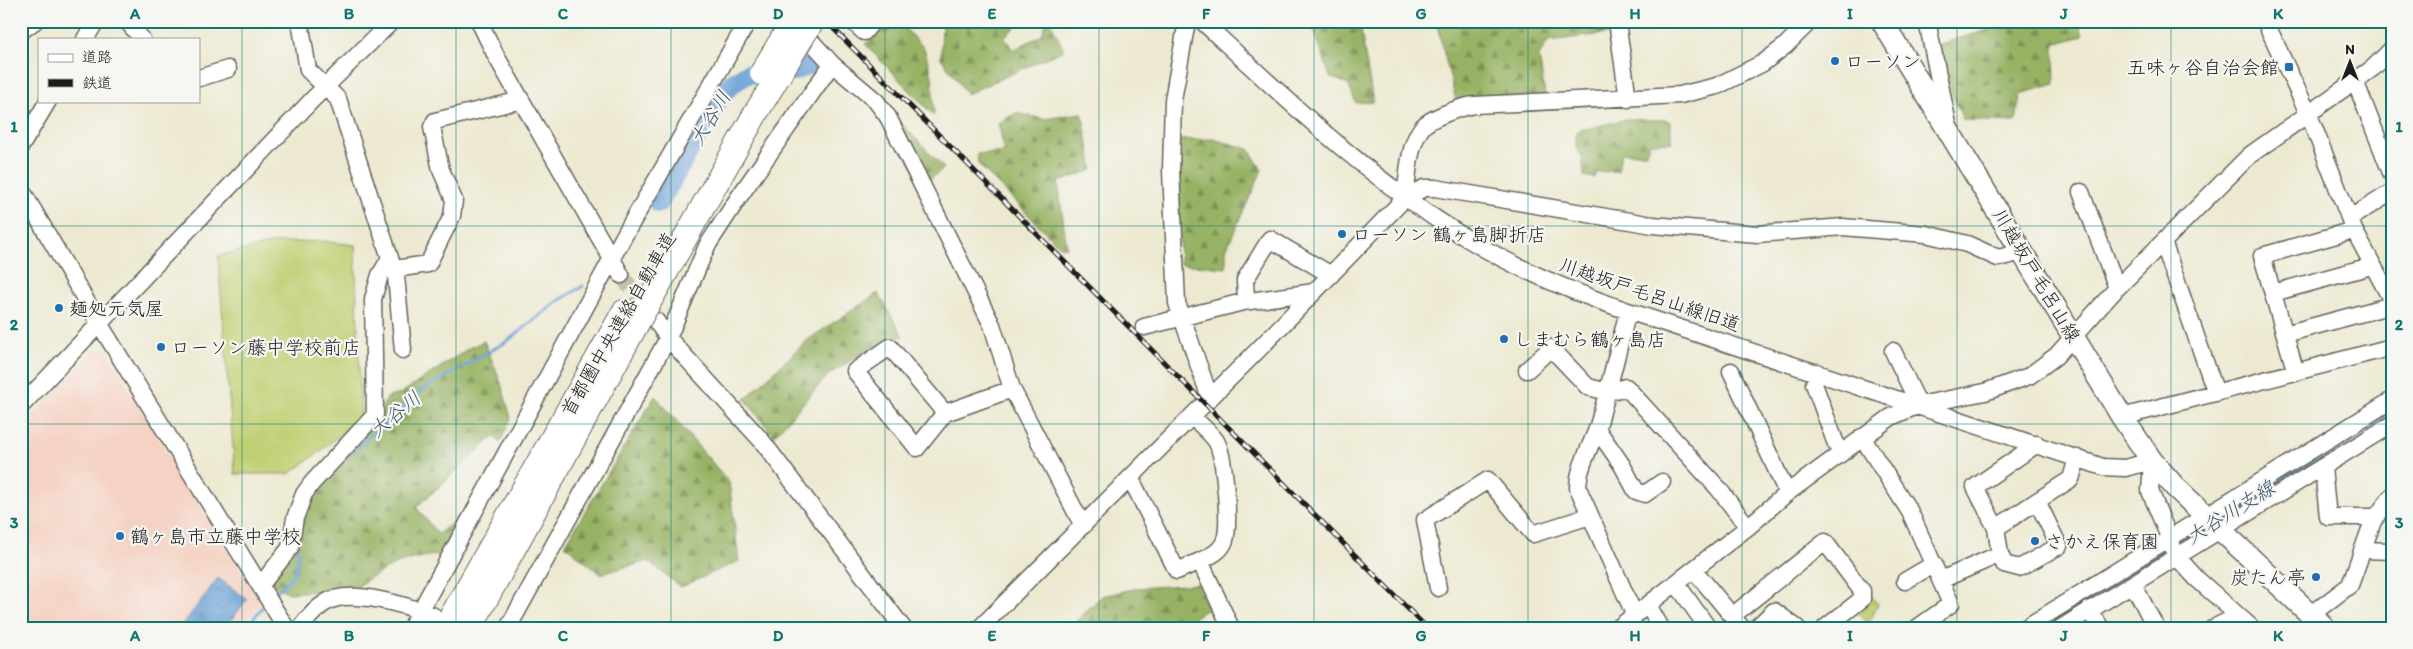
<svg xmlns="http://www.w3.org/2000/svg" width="2413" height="649" viewBox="0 0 2413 649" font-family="Itim,'Klee One',sans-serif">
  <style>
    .built { fill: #f5d2c3 }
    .forest { fill: url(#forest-firs); stroke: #5a6740 }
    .park { fill: url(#park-dots); stroke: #6e7647 }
    .pitch { fill: #bfcf72; stroke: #6e7647 }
    .water { fill: url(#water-ripples); stroke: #425e79 }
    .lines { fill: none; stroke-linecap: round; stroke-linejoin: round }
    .stream { stroke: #679fd6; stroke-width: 3 }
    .river { stroke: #679fd6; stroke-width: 20 }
    .minor-tunnel { stroke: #c3c0ad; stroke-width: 16; stroke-dasharray: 16 8; stroke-linecap: butt }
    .minor-casing { stroke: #65645b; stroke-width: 19 }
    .major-casing { stroke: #65645b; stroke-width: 24 }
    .highway-casing { stroke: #65645b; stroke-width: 26 }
    .minor { stroke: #fff; stroke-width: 16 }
    .major { stroke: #fff; stroke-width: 21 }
    .highway { stroke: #fff; stroke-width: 24 }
    .rail-casing { stroke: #1c1c1c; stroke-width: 5 }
    .rail { stroke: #f6f6f2; stroke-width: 3; stroke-dasharray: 9; stroke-linecap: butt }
    .highway-bridge-casing { stroke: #65645b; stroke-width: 26; stroke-linecap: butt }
    .highway-bridge { stroke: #fff; stroke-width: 24 }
    .grid { fill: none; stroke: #0f766e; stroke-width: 1; stroke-opacity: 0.55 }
    .poi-dot { fill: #1f6fb2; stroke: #f6f6f2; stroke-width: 2 }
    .labels { text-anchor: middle; stroke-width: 4.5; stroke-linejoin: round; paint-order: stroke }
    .poi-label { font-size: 19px; fill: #1c1c1c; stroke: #f6f6f2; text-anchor: start }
    .street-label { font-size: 19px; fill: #1c1c1c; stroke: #f6f6f2 }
    .water-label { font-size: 20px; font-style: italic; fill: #3e5770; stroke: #f6f6f2 }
    .neatline { fill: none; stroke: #0f766e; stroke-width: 2 }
    .grid-label { font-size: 16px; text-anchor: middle; font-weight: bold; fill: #0f766e }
  </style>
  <defs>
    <pattern id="forest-firs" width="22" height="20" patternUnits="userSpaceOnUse" patternTransform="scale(1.25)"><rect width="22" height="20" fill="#97b264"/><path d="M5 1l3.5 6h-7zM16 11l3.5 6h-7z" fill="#7a9052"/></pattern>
    <pattern id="park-dots" width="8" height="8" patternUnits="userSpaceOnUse" patternTransform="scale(1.25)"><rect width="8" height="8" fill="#bfcf72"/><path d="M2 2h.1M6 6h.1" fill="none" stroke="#a4b162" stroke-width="1.8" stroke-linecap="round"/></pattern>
    <pattern id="water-ripples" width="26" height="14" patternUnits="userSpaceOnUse" patternTransform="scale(1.25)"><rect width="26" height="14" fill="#679fd6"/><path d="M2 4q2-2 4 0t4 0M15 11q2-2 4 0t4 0" fill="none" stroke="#5481ad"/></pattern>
  </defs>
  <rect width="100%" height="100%" fill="#f6f6f2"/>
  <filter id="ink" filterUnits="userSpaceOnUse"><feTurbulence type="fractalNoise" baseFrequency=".02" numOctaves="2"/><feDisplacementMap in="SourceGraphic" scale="10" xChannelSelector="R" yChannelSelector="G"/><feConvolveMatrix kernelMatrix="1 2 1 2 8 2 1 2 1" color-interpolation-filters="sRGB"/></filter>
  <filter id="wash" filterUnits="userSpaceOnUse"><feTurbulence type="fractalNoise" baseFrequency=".0096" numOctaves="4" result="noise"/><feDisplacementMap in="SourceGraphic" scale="20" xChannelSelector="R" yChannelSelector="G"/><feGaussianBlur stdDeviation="1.12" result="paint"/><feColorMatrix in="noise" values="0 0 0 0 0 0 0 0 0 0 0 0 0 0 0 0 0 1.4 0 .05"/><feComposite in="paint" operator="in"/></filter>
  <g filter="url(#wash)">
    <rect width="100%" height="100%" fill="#ede9d1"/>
    <path class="built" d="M95,349L106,350L176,469L261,602L242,628H21V428Z"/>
    <path class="forest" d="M893,21H898L924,48L932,76L934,116L865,44Z
      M942,21H1022L1004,37L1013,50L1042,35L1047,21H1050L1064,50L967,94L941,58Z
      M1311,21H1383L1360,25L1373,102L1356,103L1348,84L1330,77Z
      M1436,21H1610L1612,33L1548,41L1539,56L1545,95L1456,101Z
      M2018,21H2079L2083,36L2054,44L2055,84L2020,94L2016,122L1963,120L1942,69L1940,44Z
      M851,71L944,168L924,184Z
      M1016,113L1044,119L1082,113L1093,170L1058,182L1067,248L1059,246L978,164L977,154L1005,152L998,123Z
      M1627,119L1667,120L1670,122L1672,142L1650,143L1646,153H1621L1618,171L1598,172L1594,178L1584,176L1582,157L1576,148V134L1581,130Z
      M1213,139L1249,149L1262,170L1226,250V268L1180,264L1178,140Z
      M878,293L903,336L886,340L829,374L774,436L745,399L809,339Z
      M484,341L501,383L511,418L500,443L494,436C467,459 443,485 416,507L438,534L463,514L439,555C405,557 376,571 350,593L320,591L289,593L270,583L296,548L310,492L382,407L388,397L400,394L469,348Z
      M655,396L729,482L739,561L681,587L648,561L600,574L565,545Z
      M1198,584L1207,609L1178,628H1069L1102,596L1138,588Z"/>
    <path class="park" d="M1871,596L1878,604L1868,624L1855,609Z"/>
    <path class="pitch" d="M322,241L355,245L361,416L322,450L289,474H235L218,256L274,243Z"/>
    <path class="water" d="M218,578L247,599L226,628H180Z"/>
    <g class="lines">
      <path class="stream" d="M349,455L372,433L395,418L409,398L506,342L557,302L583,286
        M273,595C292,578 299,575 298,548
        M246,628L264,605"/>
      <path class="river" d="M659,203L719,98L730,85L747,74L794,71L816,62
        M2043,628L2392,412"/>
    </g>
  </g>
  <g filter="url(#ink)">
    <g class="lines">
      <path class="minor-tunnel" d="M621,275L651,315"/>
      <defs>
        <path id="minor" d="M127,21L142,39
          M479,21L496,56L621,275
          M852,21L864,32L873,21
          M1187,21L1173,100L1171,170L1177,303L1210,398
          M1202,21C1291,104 1379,189 1485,249C1531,275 1578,294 1628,311L2103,467L2125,468L2152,461L2150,491L2177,557L2197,579L2252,628
          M1617,21L1628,99
          M1810,21L1785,46L1763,63L1717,86L1680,95L1474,105C1461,107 1428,118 1421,129C1408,147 1408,177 1405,198L1424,188H1435L1653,225L1757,234L1843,227L1926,234L1967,244L1998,258L2023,252
          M1927,21L1948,124
          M2265,21L2309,115L2354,230L2392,301
          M21,31L35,21
          M85,39L96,21
          M832,64L876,101L888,117L992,325L1012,389L1083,526
          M199,78L228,69
          M2355,81L2392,175
          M21,146L48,101
          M21,189L99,323L286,628
          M2081,192L2117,288
          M2350,218L2392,192
          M2163,242L2216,393
          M391,261L396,276L403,350
          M395,269L428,264L452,216L454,200L441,170L432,127L435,121L521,100
          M2273,293L2371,266
          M1246,301L1245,280L1270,239L1331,275
          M1628,311C1618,350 1609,388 1598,426C1591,447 1578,467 1578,488L1635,616
          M656,321L668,338L762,441L903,628
          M1144,327L1243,302L1314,292
          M2285,334L2392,305
          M1893,351L1919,405
          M1527,370L1551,348L1588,387L1608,392L1626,387L1718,488L1748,527
          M1731,371L1787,493
          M1817,372L1814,384L1836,444L1842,452
          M2296,373L2262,256L2354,230
          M21,406L313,99L392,21
          M945,413L890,347L855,371L917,448L945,413L1012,389
          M1192,416C1199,424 1210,432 1216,441C1225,455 1230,524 1225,540C1221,552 1210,556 1200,561L1231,628
          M2122,417L2392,347
          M1597,429L1622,465L1636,491L1645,494L1662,482
          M1862,437L1910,512L1951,604L1917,628
          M2323,468L2328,517H2376
          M1131,479L1177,571L1200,561
          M2037,501L2071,479L2077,458
          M1996,528L2037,501L2059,546L2019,568L2004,564L2000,554L1996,528L1975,487L2037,444
          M2362,550L2392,551
          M1694,570L1742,628
          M1941,580L2000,554
          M1905,581L1934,564
          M1676,583L1708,628
          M2133,584L2156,628
          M260,586L290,548L295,518L304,494L312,483L375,415L373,299L380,275L390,258L338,99L308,70L300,21
          M1438,588L1425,520L1488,480L1533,534L1590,516
          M1648,605L1661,628
          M2089,610L2101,628
          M2312,614L2350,585L2373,521L2392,496
          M1732,616L1825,542L1862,591V599L1825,628
          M300,628C307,619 315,609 325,603C349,587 409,606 434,616
          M411,628L624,236L748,21
          M508,628L668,338L707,246L739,197L832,64L799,28
          M980,628L1258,350L1405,198
          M1618,628L1748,527L1787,493L1891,417L1919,405L1985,392L2029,376L2056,356L2117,288L2250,155L2373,68L2392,49
          M1756,628L1774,611L1797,628
          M2025,628L2392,400
          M2061,628L2392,424
          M2213,628L2238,616"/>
        <path id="major" d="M1882,21L2122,417L2152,461L2175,487L2325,628"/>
        <path id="highway" d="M445,628L624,312
          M470,628L636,325"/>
      </defs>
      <use href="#minor" class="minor-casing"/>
      <use href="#major" class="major-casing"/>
      <use href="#highway" class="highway-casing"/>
      <use href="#minor" class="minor"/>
      <use href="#major" class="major"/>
      <use href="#highway" class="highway"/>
      <defs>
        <path id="rail" d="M826,21L1427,628"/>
      </defs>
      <use href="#rail" class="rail-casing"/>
      <use href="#rail" class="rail"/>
      <defs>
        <path id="highway-bridge" d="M762,73L793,21
          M636,325L757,111L812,21"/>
      </defs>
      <use href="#highway-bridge" class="highway-bridge-casing"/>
      <use href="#highway-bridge" class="highway-bridge"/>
    </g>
  </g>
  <path class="grid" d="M242,21V628M456,21V628M671,21V628M885,21V628M1099,21V628M1314,21V628M1528,21V628M1742,21V628M1957,21V628M2171,21V628M21,226H2392M21,424H2392"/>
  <g class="poi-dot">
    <circle cx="1835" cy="61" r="5"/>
    <rect x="2284" y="62" width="10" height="10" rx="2.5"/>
    <circle cx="1342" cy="234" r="5"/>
    <circle cx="59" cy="308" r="5"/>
    <circle cx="1504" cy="339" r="5"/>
    <circle cx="161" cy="347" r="5"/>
    <circle cx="120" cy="536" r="5"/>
    <circle cx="2035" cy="541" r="5"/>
    <circle cx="2316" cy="577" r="5"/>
  </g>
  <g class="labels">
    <g class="poi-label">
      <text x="1845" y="68">ローソン</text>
      <text x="2279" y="74" text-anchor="end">五味ヶ谷自治会館</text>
      <text x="1352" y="241">ローソン 鶴ヶ島脚折店</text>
      <text x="69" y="315">麺処元気屋</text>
      <text x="1514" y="346">しまむら鶴ヶ島店</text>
      <text x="171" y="354">ローソン藤中学校前店</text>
      <text x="130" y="543">鶴ヶ島市立藤中学校</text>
      <text x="2045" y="548">さかえ保育園</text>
      <text x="2306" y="584" text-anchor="end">炭たん亭</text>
    </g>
    <g class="street-label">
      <text transform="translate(2037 275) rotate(59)" y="7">川越坂戸毛呂山線</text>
      <text transform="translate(1650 294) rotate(19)" y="7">川越坂戸毛呂山線旧道</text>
      <text transform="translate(618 324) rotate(-60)" y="7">首都圏中央連絡自動車道</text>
    </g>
    <g class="water-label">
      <text transform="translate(710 118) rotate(-59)" y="7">大谷川</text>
      <text transform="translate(395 414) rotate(-40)" y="7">大谷川</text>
      <text transform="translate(2230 512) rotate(-32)" y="7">大谷川支線</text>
    </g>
  </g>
  <rect width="2413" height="649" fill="none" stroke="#f6f6f2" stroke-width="55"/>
  <rect x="38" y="38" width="162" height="65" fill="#f6f6f2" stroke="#9f9f9c"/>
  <rect x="48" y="54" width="25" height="8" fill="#ffffff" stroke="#9f9f9c"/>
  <text x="82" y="62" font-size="15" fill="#1c1c1c">道路</text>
  <rect x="48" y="79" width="25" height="8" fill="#1c1c1c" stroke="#9f9f9c"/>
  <text x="82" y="88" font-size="15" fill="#1c1c1c">鉄道</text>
  <g transform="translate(2350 62)" stroke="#f6f6f2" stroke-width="4" paint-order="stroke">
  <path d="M0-4L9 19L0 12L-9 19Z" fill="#1c1c1c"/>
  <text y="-8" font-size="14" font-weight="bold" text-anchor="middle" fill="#1c1c1c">N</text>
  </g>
  <rect x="28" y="28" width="2358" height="594" class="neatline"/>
  <g class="grid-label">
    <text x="135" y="19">A</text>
    <text x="349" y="19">B</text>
    <text x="563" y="19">C</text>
    <text x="778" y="19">D</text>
    <text x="992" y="19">E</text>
    <text x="1206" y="19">F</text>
    <text x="1421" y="19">G</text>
    <text x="1635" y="19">H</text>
    <text x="1850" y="19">I</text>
    <text x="2064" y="19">J</text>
    <text x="2278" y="19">K</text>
    <text x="14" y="132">1</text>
    <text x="2399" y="132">1</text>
    <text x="14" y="330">2</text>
    <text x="2399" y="330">2</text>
    <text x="14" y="528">3</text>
    <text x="2399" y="528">3</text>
    <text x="135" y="641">A</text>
    <text x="349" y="641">B</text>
    <text x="563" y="641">C</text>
    <text x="778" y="641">D</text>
    <text x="992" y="641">E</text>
    <text x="1206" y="641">F</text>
    <text x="1421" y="641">G</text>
    <text x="1635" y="641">H</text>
    <text x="1850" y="641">I</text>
    <text x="2064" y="641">J</text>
    <text x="2278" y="641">K</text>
  </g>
</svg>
